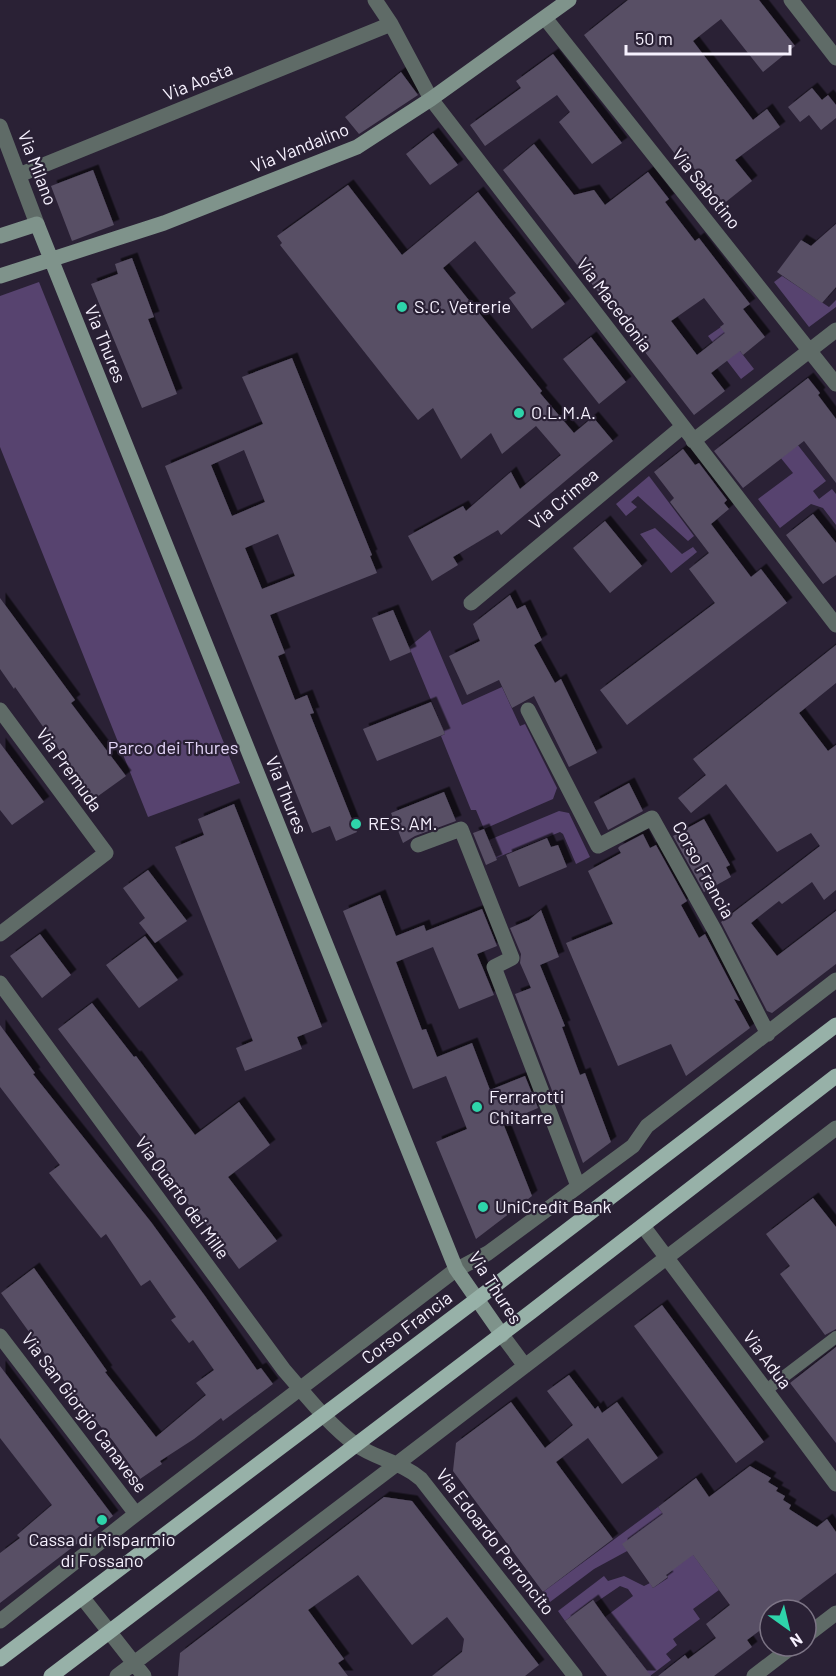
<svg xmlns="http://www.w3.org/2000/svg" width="836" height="1676" viewBox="0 0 836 1676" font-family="Barlow,sans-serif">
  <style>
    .green { fill: #57436f }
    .building { fill: #584f65; fill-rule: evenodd; filter: url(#shadow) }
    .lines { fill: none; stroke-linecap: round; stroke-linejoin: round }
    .lane { stroke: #5f6b67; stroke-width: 12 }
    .street { stroke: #5f6b67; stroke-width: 15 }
    .secondary { stroke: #7f938b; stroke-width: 15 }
    .primary { stroke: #97b1a8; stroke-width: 15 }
    .poi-dot { fill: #2ed4aa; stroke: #2a2135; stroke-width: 2 }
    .labels { text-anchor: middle; stroke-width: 4.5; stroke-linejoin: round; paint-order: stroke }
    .street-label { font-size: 18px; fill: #f6f1fe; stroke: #2a2135 }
    .poi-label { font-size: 18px; fill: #f6f1fe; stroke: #2a2135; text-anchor: start }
    .park-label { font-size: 18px; fill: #e2d4f6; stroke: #2a2135 }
  </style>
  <defs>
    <filter id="shadow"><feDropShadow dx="5.5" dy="-5.5" stdDeviation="0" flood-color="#0009"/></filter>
  </defs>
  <rect width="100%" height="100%" fill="#2a2135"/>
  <path class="green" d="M782,276L829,307L836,300V307L809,327L774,282Z
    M39,282L240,783L148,817L0,447V296Z
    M721,327L754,369L741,379L708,336Z
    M797,444L826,481L813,491L819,499L832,489L836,494V525L823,508L811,504L780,528L758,499L793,473L780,457Z
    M649,476L694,536L688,541L638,496L631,502L637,507L626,516L616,504Z
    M655,528L682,554L693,547L697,552L671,573L640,534Z
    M430,630L462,705L502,687L520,726L525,724L557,788L553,799L484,829L476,810H471L441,736L445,734L409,647Z
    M559,811L569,813L590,857L576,864L563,834L560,832L496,858L489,840Z
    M658,1507L719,1590L693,1609L700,1619L673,1639L677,1645L666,1654L671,1660L650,1676L605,1617L633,1596L628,1589L620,1586L595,1603L592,1600L565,1621L558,1611L604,1576L608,1581L624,1576L644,1586L650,1583L653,1588L668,1578L650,1524L627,1540L629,1550L594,1569L550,1602L543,1592Z"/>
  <path class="building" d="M628,0H759L795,46L763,72L721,19L693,41L753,120L767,109L780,127L735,160L752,181L722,205L714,195H709L705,183L690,163L685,167L584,35Z
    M553,54L622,143L592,164L559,122L570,112L557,95L485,146L470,125L521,88L516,81Z
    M401,72L418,95L359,134L345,117Z
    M812,88L822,100L828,95L836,105V118L821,130L809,115L800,122L788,107Z
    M433,133L458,165L430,185L406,154Z
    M534,144L574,195L594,190L605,205L648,172L669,199L665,202L695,241L699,238L750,304L743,309L765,337L743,355L740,351L711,373L725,391L694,415L503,170ZM704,298L724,324L720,327L725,333L697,355L671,321Z
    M93,170L114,225L72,241L51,186Z
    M348,185L402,255L478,192L565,304L532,329L509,298L516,293L475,241L443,268L542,391L540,393L574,433L593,417L613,441L501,535L498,530L453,557L458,565L432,581L408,536L463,506L466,511L511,472L520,489L561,455L536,426L502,454L491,433L461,459L433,408L418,420L280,245L282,243L277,236Z
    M836,224V287L822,303L777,272L801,240L811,246Z
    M132,258L154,317L148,319L177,394L142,408L91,284L118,274L115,264Z
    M591,337L626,382L599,404L563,359Z
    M292,358L372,555L370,556L377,573L270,615L285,653L278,656L295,700L307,695L314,713L310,714L357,832L336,841L330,826L312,833L165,466L263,424L242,377ZM244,450L265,502L232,516L211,465ZM278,534L295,576L262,589L245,548Z
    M808,378L820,393L818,395L836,419V483L804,441L743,488L714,451Z
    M683,449L695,465L699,463L727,500L724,503L729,509L711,524L751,577L761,569L787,603L627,725L600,690L715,603L689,569L709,553L670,502L674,498L654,472Z
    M813,514L836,543V575L823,584L786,535Z
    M605,521L642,566L610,593L573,548Z
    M510,595L517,609L525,605L542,640L534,645L555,683L561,679L597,753L569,767L534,696L512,708L499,680L467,695L449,656L480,641L473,624Z
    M0,598L75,700L71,703L126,776L94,799L15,687L14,689L0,669Z
    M393,610L411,652L390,661L372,618Z
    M836,645V683L799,713L828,751L836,745V890L824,900L812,882L782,904L779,901L751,923L777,956L836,911V964L772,1013L767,1011L721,922L820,846L811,833L777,852L726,784L691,813L678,798L706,775L693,759Z
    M431,702L445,734L377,761L363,729Z
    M0,743L44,802L12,825L0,810Z
    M629,783L643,811L608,830L594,802Z
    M444,792L456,821L415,836L403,843L391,813Z
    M234,804L322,1027L297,1037L302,1049L245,1071L236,1048L253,1041L175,847L204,835L198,819Z
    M704,819L730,865L726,867L731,877L704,892L673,836Z
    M484,829L497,860L486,865L473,833Z
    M643,834L650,848L656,845L687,901L681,905L699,938L705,934L706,936L740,1001L734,999L750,1028L686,1076L671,1044L618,1066L566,943L613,924L588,871L621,853L618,848L620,846L618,847Z
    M547,838L551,847L558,845L567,867L519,887L506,855Z
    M148,870L187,921L155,943L139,923L145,918L123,888Z
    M380,895L396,936L424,925L426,931L482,909L497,946L477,954L494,995L459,1009L433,947L396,962L422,1030L426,1029L437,1057L472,1043L490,1090L525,1076L538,1108L503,1123L532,1196L476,1239L436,1142L467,1129L446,1076L413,1089L343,911Z
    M541,910L559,957L540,965L565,1026L562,1027L580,1075L585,1073L611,1142L583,1163L559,1099L556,1101L515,994L531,988L520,963L521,954L510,928L529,920Z
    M40,934L71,975L42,998L10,956Z
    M145,936L178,980L139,1008L106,965Z
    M92,1003L134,1057L136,1056L195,1135L239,1102L270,1145L228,1177L277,1241L239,1269L192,1205L190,1206L156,1165L160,1162L58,1029Z
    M0,1025L35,1073L33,1074L151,1222L205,1296L257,1370L261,1368L273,1384L223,1421L221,1418L194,1439L160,1461L162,1464L140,1479L113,1441L78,1400L1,1293L34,1268L107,1371L105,1372L156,1437L206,1395L196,1383L214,1370L193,1340L189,1343L171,1320L176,1317L150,1280L141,1286L106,1234L101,1238L49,1173L60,1165L0,1087Z
    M813,1198L836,1227V1329L825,1335L780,1274L790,1266L766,1234Z
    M662,1305L764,1442L736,1463L634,1326Z
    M836,1347V1443L790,1383Z
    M0,1366L113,1516L0,1603V1553L20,1538L17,1535L52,1505L0,1438Z
    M569,1375L595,1409L598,1406L602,1413L617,1402L658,1458L622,1484L588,1438L556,1462L613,1539L543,1592L453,1471L456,1443L511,1402L545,1448L573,1425L547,1391Z
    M750,1466L771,1478L768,1482L778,1488L776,1491L785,1496L783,1500L791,1505L789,1509L817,1527L827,1519L836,1532V1573L787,1610H770V1623L747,1640L752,1647L714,1676H658L685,1655L688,1659L716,1638L706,1624L730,1605L693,1555L666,1575L668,1577L653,1588L622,1544L663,1514L658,1507L696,1478L709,1497Z
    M384,1497L412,1501L539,1665L525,1676H432L462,1652L464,1639L447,1617L412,1645L358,1575L308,1610L344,1659L338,1663L348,1676H178L180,1653Z
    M593,1600L605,1617L651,1676H607L565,1621Z"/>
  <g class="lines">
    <path class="lane" d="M765,1391L836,1337"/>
    <path class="street" d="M375,0L391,24L431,99L836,625
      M791,0L836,58
      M545,18L836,384
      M0,126L37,224
      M19,175L391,24
      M693,441L836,330
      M471,603L682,427
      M0,710L106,853L0,934
      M528,710L598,846L652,818L715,931L768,1034
      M418,845L461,829L512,958L494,967L578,1186
      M0,983L284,1370C306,1395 328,1424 355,1444C375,1459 400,1461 421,1479L575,1676
      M643,1226L836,1484
      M502,1335L525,1366
      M0,1336L136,1514
      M82,1597L144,1676
      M0,1621L136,1514L454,1271L488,1253L633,1146L647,1126L836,980
      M806,1636L836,1613
      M117,1676L398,1463L836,1128
      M754,1676L793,1646"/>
    <path class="secondary" d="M0,236L37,224L456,1269L502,1335
      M0,276L164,223L357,147L431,99L569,0"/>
    <path class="primary" d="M0,1659L476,1300L836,1025
      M51,1676L531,1312L836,1076"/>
  </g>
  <g class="poi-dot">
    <circle cx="402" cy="307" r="6"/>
    <circle cx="519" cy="413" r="6"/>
    <circle cx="356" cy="824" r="6"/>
    <circle cx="477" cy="1107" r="6"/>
    <circle cx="483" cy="1207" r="6"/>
    <circle cx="102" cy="1520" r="6"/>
  </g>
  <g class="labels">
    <g class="street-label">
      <text transform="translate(198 82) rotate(-22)" y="6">Via Aosta</text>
      <text transform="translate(300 148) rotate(-22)" y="6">Via Vandalino</text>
      <text transform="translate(37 168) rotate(69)" y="6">Via Milano</text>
      <text transform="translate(706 189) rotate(51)" y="6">Via Sabotino</text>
      <text transform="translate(614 305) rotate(53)" y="6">Via Macedonia</text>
      <text transform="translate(105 344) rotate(68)" y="6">Via Thures</text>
      <text transform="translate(564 499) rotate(-40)" y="6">Via Crimea</text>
      <text transform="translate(69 770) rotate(54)" y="6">Via Premuda</text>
      <text transform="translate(286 795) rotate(68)" y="6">Via Thures</text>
      <text transform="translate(703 870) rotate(61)" y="6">Corso Francia</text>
      <text transform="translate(182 1198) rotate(54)" y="6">Via Quarto dei Mille</text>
      <text transform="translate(495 1288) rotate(57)" y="6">Via Thures</text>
      <text transform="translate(407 1328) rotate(-37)" y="6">Corso Francia</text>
      <text transform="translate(767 1360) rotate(53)" y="6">Via Adua</text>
      <text transform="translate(84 1413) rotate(53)" y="6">Via San Giorgio Canavese</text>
      <text transform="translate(495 1542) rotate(52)" y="6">Via Edoardo Perroncito</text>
    </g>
    <g class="poi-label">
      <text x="414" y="313">S.C. Vetrerie</text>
      <text x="531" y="419">O.L.M.A.</text>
      <text x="368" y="830">RES. AM.</text>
      <text x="489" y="1103">Ferrarotti<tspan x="489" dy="21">Chitarre</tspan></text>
      <text x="495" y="1213">UniCredit Bank</text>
      <text x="102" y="1546" text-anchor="middle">Cassa di Risparmio<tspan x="102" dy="21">di Fossano</tspan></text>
    </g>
    <g class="park-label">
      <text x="173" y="754">Parco dei Thures</text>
    </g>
  </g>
  <g transform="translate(788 1628) rotate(146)"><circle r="28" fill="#2a2135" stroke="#7c7485" stroke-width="1.5"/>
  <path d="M0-4.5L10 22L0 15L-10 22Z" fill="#2ed4aa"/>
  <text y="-9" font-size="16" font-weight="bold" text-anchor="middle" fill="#f6f1fe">N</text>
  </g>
  <path d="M626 45v9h164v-9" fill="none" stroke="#f6f1fe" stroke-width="3"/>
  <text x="635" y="45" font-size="18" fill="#f6f1fe" stroke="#2a2135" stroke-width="4.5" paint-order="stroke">50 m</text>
</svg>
